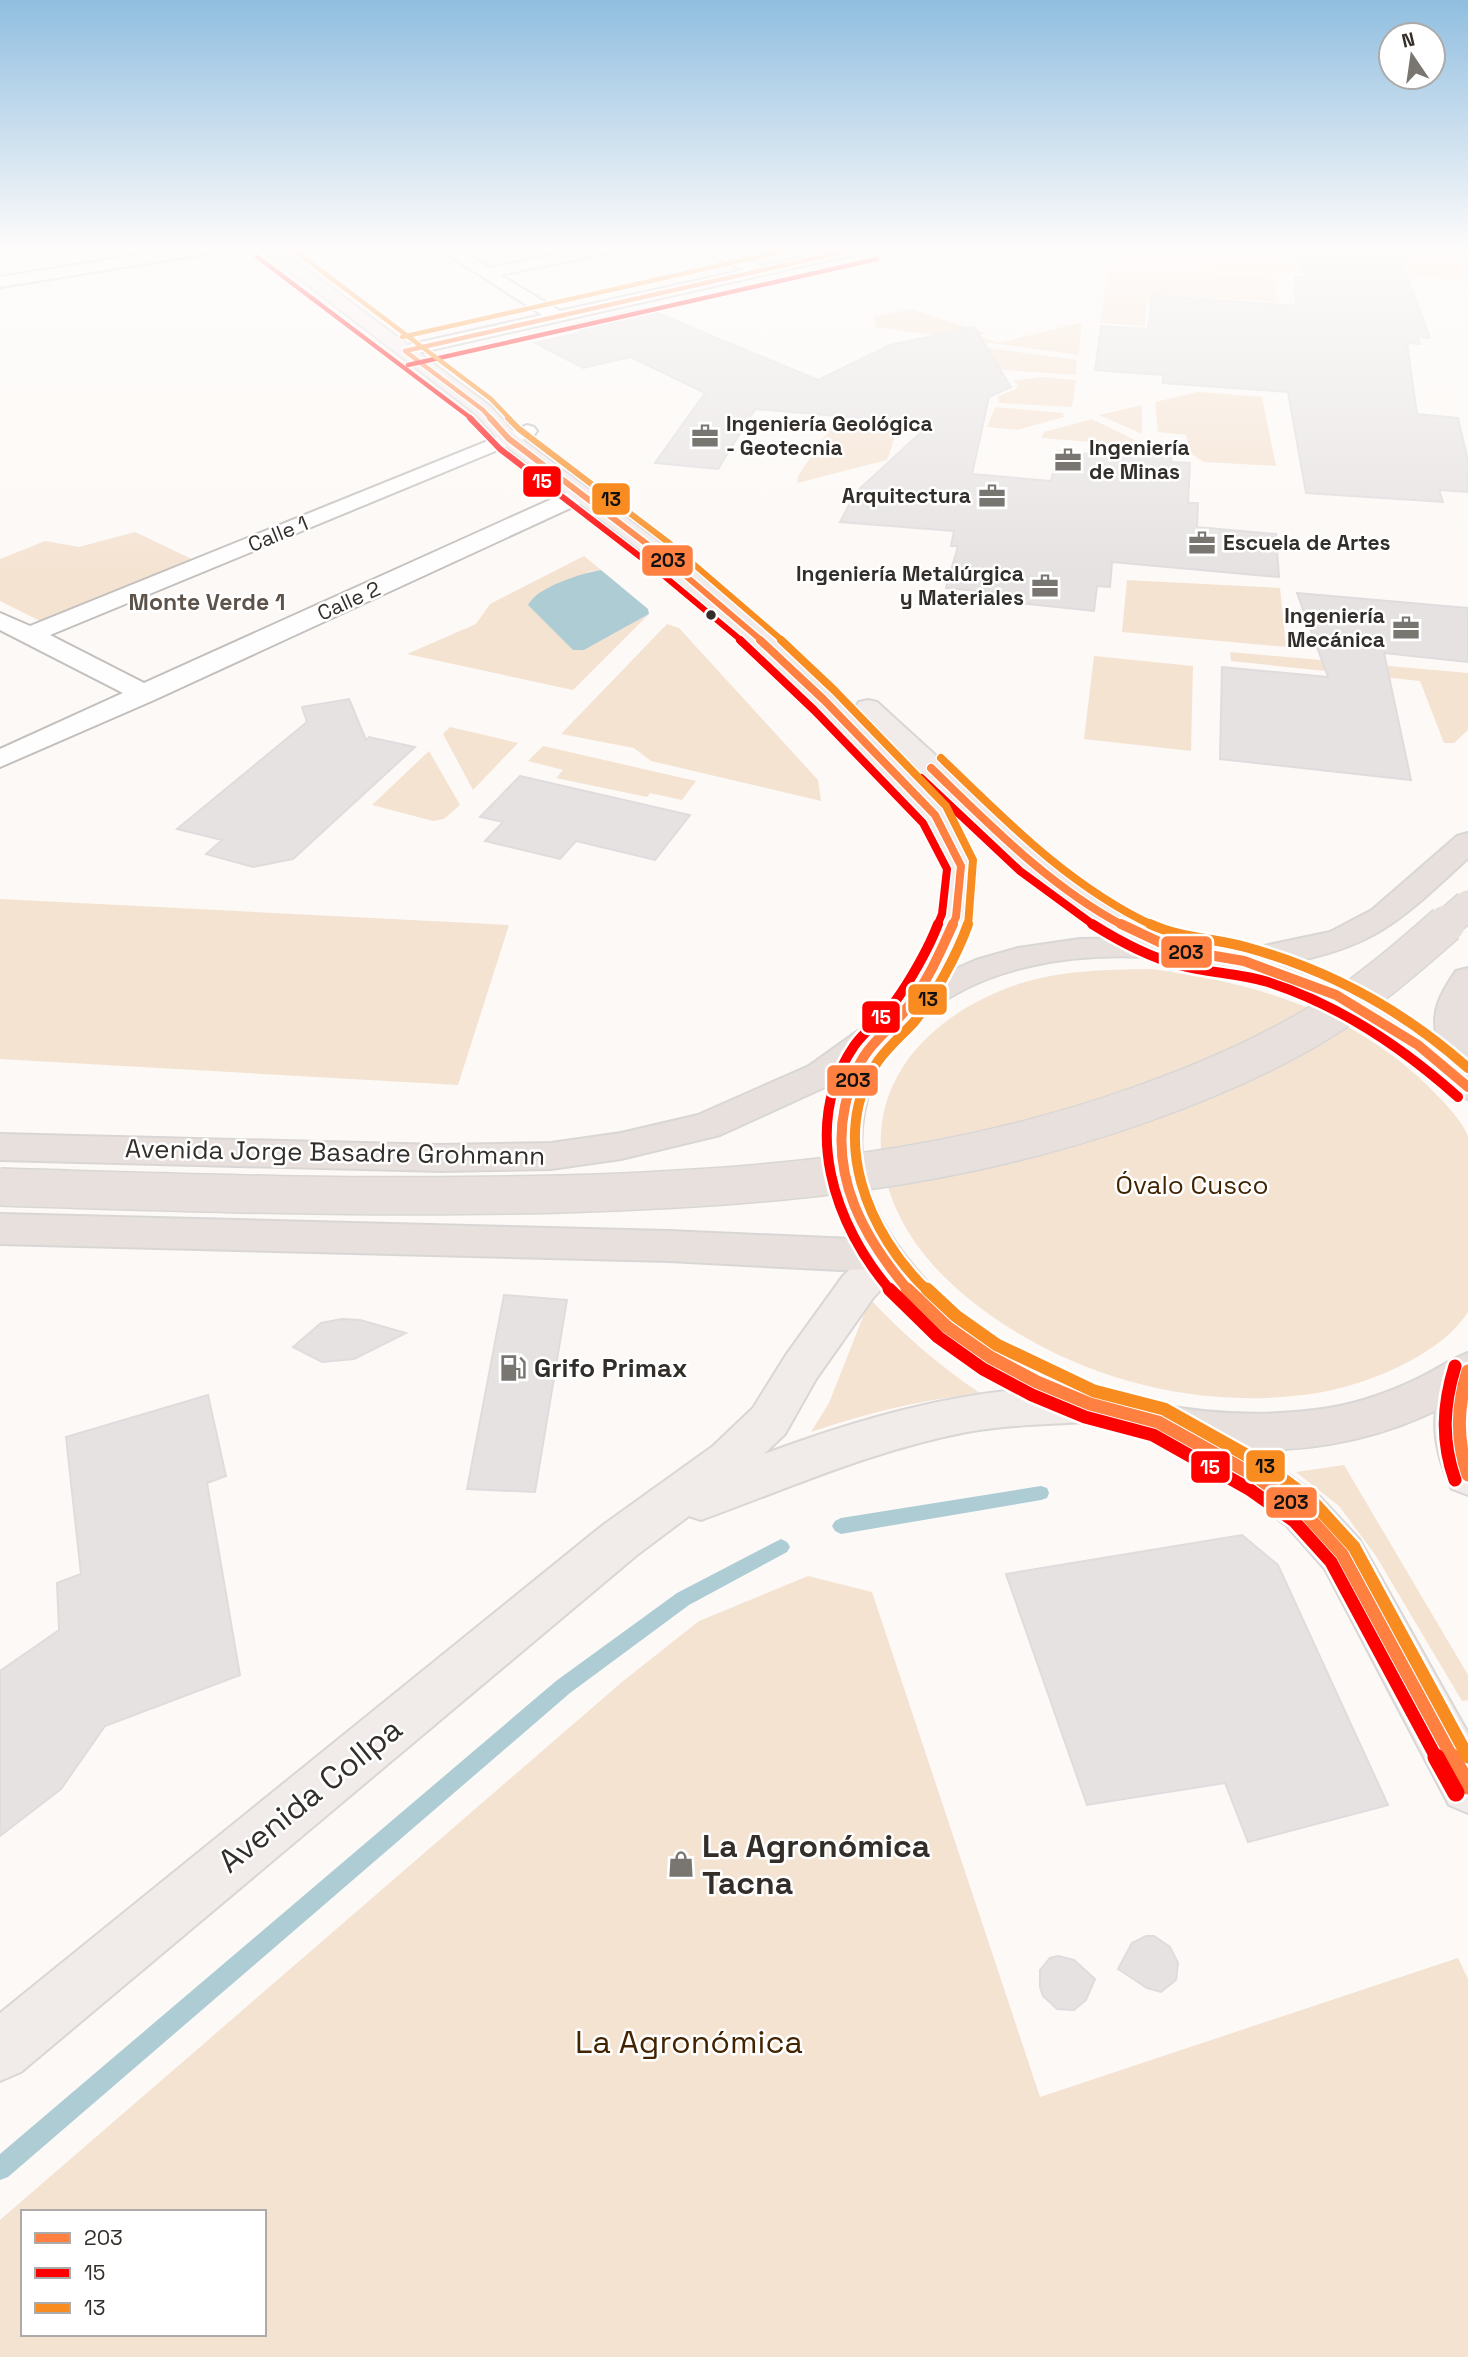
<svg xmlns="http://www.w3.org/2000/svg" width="1468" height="2357" viewBox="0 0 1468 2357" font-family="'Space Grotesk',sans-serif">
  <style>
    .green { fill: #f5e3d2; fill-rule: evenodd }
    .water { fill: #adccd4 }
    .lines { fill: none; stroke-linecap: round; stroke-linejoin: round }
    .stream { fill: #adccd4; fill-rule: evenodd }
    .building { fill: #e6e2e2; stroke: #e0dcde; stroke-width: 2 }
    .minor-casing { stroke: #c3bfbc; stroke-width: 4 }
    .major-casing { stroke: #d9d7d5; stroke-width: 4 }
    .highway-casing { stroke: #d9d7d5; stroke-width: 4 }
    .minor { fill: #fffefe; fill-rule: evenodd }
    .major { fill: #f1ebea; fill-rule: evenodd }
    .highway { fill: #e8e0dc; fill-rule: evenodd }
    .highway-bridge-far1-casing { stroke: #d9d7d5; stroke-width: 32; stroke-linecap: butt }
    .highway-bridge-casing { stroke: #d9d7d5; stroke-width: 40; stroke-linecap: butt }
    .highway-bridge-far1 { stroke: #e8e0dc; stroke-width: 29 }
    .highway-bridge { stroke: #e8e0dc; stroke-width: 37 }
    .bus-1-far5-casing { stroke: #fff; stroke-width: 7 }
    .bus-1-far4-casing { stroke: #fff; stroke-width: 9 }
    .bus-1-far3-casing { stroke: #fff; stroke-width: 11 }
    .bus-1-far2-casing { stroke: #fff; stroke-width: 15 }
    .bus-1-far1-casing { stroke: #fff; stroke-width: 18 }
    .bus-1-casing { stroke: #fff; stroke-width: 22 }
    .bus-2-far5-casing { stroke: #fff; stroke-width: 7 }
    .bus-2-far4-casing { stroke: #fff; stroke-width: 9 }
    .bus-2-far3-casing { stroke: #fff; stroke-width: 11 }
    .bus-2-far2-casing { stroke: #fff; stroke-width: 15 }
    .bus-2-far1-casing { stroke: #fff; stroke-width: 18 }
    .bus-2-casing { stroke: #fff; stroke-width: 22 }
    .bus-3-far4-casing { stroke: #fff; stroke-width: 7 }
    .bus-3-far3-casing { stroke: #fff; stroke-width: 9 }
    .bus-3-far2-casing { stroke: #fff; stroke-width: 11 }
    .bus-3-far1-casing { stroke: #fff; stroke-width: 15 }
    .bus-3-casing { stroke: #fff; stroke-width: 18 }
    .bus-1-far5 { stroke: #ff8040; stroke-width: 4.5 }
    .bus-1-far4 { stroke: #ff8040; stroke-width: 6 }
    .bus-1-far3 { stroke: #ff8040; stroke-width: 8 }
    .bus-1-far2 { stroke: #ff8040; stroke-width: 10 }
    .bus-1-far1 { stroke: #ff8040; stroke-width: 13 }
    .bus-1 { stroke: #ff8040; stroke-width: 17 }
    .bus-2-far5 { stroke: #f00; stroke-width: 4.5 }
    .bus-2-far4 { stroke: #f00; stroke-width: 6 }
    .bus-2-far3 { stroke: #f00; stroke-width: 8 }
    .bus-2-far2 { stroke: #f00; stroke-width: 10 }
    .bus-2-far1 { stroke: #f00; stroke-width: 13 }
    .bus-2 { stroke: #f00; stroke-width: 17 }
    .bus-3-far4 { stroke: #f88c21; stroke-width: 4.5 }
    .bus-3-far3 { stroke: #f88c21; stroke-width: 6 }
    .bus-3-far2 { stroke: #f88c21; stroke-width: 8 }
    .bus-3-far1 { stroke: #f88c21; stroke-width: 10 }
    .bus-3 { stroke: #f88c21; stroke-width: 13 }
    .bus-dot { fill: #332e2a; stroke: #fff; stroke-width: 2.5 }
    .labels { text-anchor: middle; stroke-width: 5; stroke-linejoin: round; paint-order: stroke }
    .far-poi-label { font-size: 21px; font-weight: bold; fill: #332e2a; stroke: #fff; text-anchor: start }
    .far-street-label { font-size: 21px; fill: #332e2a; stroke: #fff }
    .far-neighbourhood-label { font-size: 23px; font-weight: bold; fill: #5d534a; stroke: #fff }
    .street-label { font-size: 26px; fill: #332e2a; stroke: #fff }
    .park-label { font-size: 26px; fill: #422401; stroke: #fff }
    .poi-label { font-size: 26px; font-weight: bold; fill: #332e2a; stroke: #fff; text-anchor: start }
    .near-street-label { font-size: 32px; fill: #332e2a; stroke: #fff }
    .near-poi-label { font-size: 32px; font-weight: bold; fill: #332e2a; stroke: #fff; text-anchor: start }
    .near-park-label { font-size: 32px; fill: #422401; stroke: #fff }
    .line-badge { stroke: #fff; stroke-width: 2.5 }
    .badge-label { font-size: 19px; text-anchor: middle; font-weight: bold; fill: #fff }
    .pale-badge-label { font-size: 19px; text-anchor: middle; font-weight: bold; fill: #111 }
  </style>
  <rect width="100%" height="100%" fill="#fcf9f6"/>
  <path class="green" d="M1093,245H1283L1288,275L1099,262Z
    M1287,245H1468V279L1386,274L1388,279L1296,273L1289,270Z
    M1108,267L1274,277L1277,302L1164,295L1163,305L1146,304L1145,326L1100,323Z
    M910,309L985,333L980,336L998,343L1082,322L1079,355L875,327L874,317Z
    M952,343L1077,360L1076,375L944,366Z
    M1041,377L1076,380L1072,407L999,403L998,396L1016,389L1018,384L1012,381Z
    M1198,392L1262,397L1276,466L1204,462L1190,453L1186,435L1158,432L1155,402Z
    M1142,405V434L1099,415Z
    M995,407L1063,413L1064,417L1017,430L987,427Z
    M1092,419L1137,441L1139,446L1041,438L1044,432Z
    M834,423L898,428L887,460L797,483L798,476Z
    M135,532L196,561L42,622L0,601V559L45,541L79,547Z
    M584,556L601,570L587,572L584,650L649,614L573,690L407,654L476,624L490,604Z
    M1127,580L1280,588L1286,647L1122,632Z
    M667,624L679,628L818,780L821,801L651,761L634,748L561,734Z
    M1230,652L1468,673V730L1454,743H1444L1420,681L1231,661Z
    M1094,656L1193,666L1191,751L1084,739Z
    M450,727L518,743L473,790L443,734Z
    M543,746L696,781L682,800L650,793L647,797L556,778L563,770L528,761Z
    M429,751L460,805L444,819L433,821L372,805Z
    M0,899L509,925L458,1085L0,1059Z
    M1151,969C1257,983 1351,1011 1429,1087C1440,1098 1464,1122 1468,1137C1468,1151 1468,1170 1468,1185C1468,1227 1468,1270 1468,1312C1440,1356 1366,1385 1317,1393C1193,1413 1059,1375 963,1294C942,1276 920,1253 906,1228C844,1119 903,1027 1010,987C1055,970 1104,970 1151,969Z
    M870,1299C903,1334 939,1366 980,1393C921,1400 866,1413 811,1432L829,1403Z
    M1344,1465L1468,1675V1700L1462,1701L1376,1556L1339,1506L1296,1472Z
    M808,1576L872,1592L1040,2097L1458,1958L1468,1979V2357H0V2220L622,1682L699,1621ZM23,2212H264V2334H23Z"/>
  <path class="water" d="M601,570L648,609L649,614L584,650H573L528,605C537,587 582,573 601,570Z"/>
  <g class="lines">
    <path class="stream" d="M1041,1486L1047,1488L1049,1493L1047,1498L1041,1500L841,1534L835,1531L832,1526L835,1521L841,1518Z
      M781,1539L787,1542L790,1547L787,1552L689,1605L570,1693L8,2177L0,2180V2154L556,1681L677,1593Z"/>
  </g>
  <path class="building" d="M1315,245H1365L1366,251L1398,253L1430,338L1417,337L1420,344L1407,343L1417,414L1458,418L1468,461V492L1439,490L1443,502L1306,493L1288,392L1163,383V375L1095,370L1101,326L1148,329L1152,295L1296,306L1295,277L1305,278L1300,254L1316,255Z
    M645,308L818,380L890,345L974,327L1011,387L989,397L972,474L1051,481L1058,451L1113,456L1114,449L1172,454L1171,462L1190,463L1188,503H1198L1197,527L1276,534L1279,577L1112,562L1110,587L1097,586L1094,611L1000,601L991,592L946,588L958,546H951L954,531L840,522L856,492L930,424L755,409L718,469L655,463L705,393L631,357L583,368L535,343L584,332L571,325Z
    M1297,593L1468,608V662L1384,653L1411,780L1220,759L1222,667L1328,677Z
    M349,699L366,740L369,737L415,747L293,859L253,867L206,854L222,840L177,829L307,722L302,707Z
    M520,776L690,815L655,860L576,841L560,859L485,841L503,822L480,817Z
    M504,1295L567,1300L535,1492L467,1489Z
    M342,1319L360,1320L406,1333L354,1359L322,1362L293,1347L321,1323Z
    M208,1395L226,1476L207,1483L240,1675L105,1726L61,1789L0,1836V1671L59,1630L57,1583L81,1574L66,1437Z
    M1242,1535L1278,1565L1388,1805L1248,1842L1225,1783L1087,1805L1006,1574Z
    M1146,1936H1154L1170,1947L1178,1963L1176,1980L1161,1992L1147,1988L1118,1969L1132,1943Z
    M1058,1956L1074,1960L1095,1979L1086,2000L1074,2010L1057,2009L1043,1996L1040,1987V1970L1050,1958Z"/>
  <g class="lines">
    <defs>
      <path id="minor" d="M200,245H238L230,250L0,287V277Z
        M433,245H452L489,268L599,245H630L622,250L500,275L560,311L744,270L689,245H711L762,266L853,245H882L874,250L405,356L399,355L396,351L399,347L542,315Z
        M527,425L534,427L537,431L534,435L50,635L144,683L574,489H590L593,494L590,499L154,700L0,767V749L123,693L0,630V613L30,626Z"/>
      <path id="major" d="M256,245H274L490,406L516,435L668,549L762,628L833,694L945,809L976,866L972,917L954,960L917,1019L905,1022L893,1019L888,1011L920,960L940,917L946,866L922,819L815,706L744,638L652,559L502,443L476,414Z
        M868,700L877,702L1079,886L1117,911L1185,942L1189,949L1185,956L1173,959L1161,956L1095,925L1057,900L859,714L855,708L859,702Z
        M883,1246L897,1250L903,1261L897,1272L873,1298L816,1379L785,1434L764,1454C854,1421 946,1393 1042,1388C1064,1387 1085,1384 1106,1391L1112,1404L1106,1417L1090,1422C1049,1424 1007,1425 967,1432C873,1450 789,1488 701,1520L689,1516L637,1555L21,2072L0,2081V2013L603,1525L713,1446L753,1408L786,1355L843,1276L869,1250Z
        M1467,1354L1468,1355V1495L1452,1489C1430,1444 1429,1405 1452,1360Z
        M1158,1403L1174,1409L1273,1463L1320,1497L1359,1539L1468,1733V1813L1449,1805L1325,1569L1286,1525L1241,1491L1142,1435L1136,1422L1142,1409Z"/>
      <path id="highway" d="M1468,833V858C1403,918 1376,947 1286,963C1341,981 1390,1007 1438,1041C1429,1013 1441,993 1456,971L1468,968V1099C1448,1094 1437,1077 1421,1064C1410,1054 1397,1046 1385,1037C1334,1000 1269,974 1207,964C1094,945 950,957 883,1062C864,1093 857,1134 864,1170C871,1208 891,1239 915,1268C1009,1381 1173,1428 1315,1410C1350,1406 1383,1395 1415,1380C1433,1372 1449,1360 1468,1353V1393C1349,1465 1211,1463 1083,1419C1030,1401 976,1376 934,1339C909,1318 889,1294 869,1269L840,1270L669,1261L0,1244V1214L669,1231L852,1239C833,1204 820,1165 824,1124C826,1111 832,1096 836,1082L720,1135L621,1159L551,1169L441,1171L0,1160V1134L441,1145L551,1143L621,1133L698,1115L809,1066L858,1031L870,1028L895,1003L920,985L976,960L1018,948L1080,939L1159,938L1240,951L1330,932L1372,910L1457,836Z"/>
    </defs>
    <use href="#minor" class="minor-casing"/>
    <use href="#major" class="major-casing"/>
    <use href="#highway" class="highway-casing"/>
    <use href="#minor" class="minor"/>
    <use href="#major" class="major"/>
    <use href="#highway" class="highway"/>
    <defs>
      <path id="highway-bridge-far1" d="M1444,926L1468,905"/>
      <path id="highway-bridge" d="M0,1187C187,1193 374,1199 561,1194C763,1188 950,1173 1142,1104C1201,1083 1260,1058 1314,1026C1362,997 1404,961 1446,924"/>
    </defs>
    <use href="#highway-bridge-far1" class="highway-bridge-far1-casing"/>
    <use href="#highway-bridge" class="highway-bridge-casing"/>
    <use href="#highway-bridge-far1" class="highway-bridge-far1"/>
    <use href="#highway-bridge" class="highway-bridge"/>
    <defs>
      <path id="bus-1-far5" d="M405,351L483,410L491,419
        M405,351L873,245"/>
      <path id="bus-1-far4" d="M490,418L509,439L660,554L762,641"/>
      <path id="bus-1-far3" d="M760,640L824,700L935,815L961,866L956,917L952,926
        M931,768C991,826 1050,887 1124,926"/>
      <path id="bus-1-far2" d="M1121,924L1174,949L1244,961L1336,995L1418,1045L1468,1087
        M909,1291C864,1238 830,1178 845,1106C849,1088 856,1067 867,1052C877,1038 892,1026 903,1013C925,987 939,955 953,924"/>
      <path id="bus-1-far1" d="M907,1289L947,1327L990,1357L1037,1382L1090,1404L1158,1422L1257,1477L1303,1511L1342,1554L1453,1759
        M1468,1371C1457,1407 1456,1439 1468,1475"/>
      <path id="bus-1" d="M1452,1757L1468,1786"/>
      <path id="bus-2-far5" d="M256,256L472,419
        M408,365L877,259"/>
      <path id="bus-2-far4" d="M470,418L500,449L651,565L742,641"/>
      <path id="bus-2-far3" d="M740,640L814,710L923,823L947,869L942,914L937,926
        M921,778L1020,871L1095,926"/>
      <path id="bus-2-far2" d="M1092,924C1119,941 1149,957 1179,965C1208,973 1238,973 1268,982C1340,1005 1402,1047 1458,1097
        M891,1291C834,1225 800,1126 854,1046C865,1030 882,1019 894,1003C909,983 929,948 938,924"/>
      <path id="bus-2-far1" d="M889,1289L938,1337L983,1369L1032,1395L1085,1417L1153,1435L1249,1489L1294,1521L1331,1562L1437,1759
        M1455,1366C1443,1405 1441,1441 1455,1480"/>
      <path id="bus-2" d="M1436,1757L1456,1793"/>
      <path id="bus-3-far4" d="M287,245L491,399L510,419
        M402,337L810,245"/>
      <path id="bus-3-far3" d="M508,418L519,429L669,543L783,641"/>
      <path id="bus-3-far2" d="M781,640L834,690L946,806L973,860L968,926
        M941,758C1006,821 1070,887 1154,926"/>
      <path id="bus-3-far1" d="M1150,924C1182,939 1215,938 1249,948C1332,971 1404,1011 1468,1068
        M928,1291C868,1235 827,1136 878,1061C888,1047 902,1035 914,1022C933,999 958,953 968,924"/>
      <path id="bus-3" d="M927,1289L956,1316L997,1345L1094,1391L1164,1409L1264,1465L1312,1501L1354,1547L1468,1757"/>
    </defs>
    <use href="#bus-1-far5" class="bus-1-far5-casing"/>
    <use href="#bus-1-far4" class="bus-1-far4-casing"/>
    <use href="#bus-1-far3" class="bus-1-far3-casing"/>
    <use href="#bus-1-far2" class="bus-1-far2-casing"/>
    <use href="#bus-1-far1" class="bus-1-far1-casing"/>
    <use href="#bus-1" class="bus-1-casing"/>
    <use href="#bus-2-far5" class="bus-2-far5-casing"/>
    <use href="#bus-2-far4" class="bus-2-far4-casing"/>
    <use href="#bus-2-far3" class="bus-2-far3-casing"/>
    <use href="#bus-2-far2" class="bus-2-far2-casing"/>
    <use href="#bus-2-far1" class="bus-2-far1-casing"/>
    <use href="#bus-2" class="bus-2-casing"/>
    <use href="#bus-3-far4" class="bus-3-far4-casing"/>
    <use href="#bus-3-far3" class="bus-3-far3-casing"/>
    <use href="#bus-3-far2" class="bus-3-far2-casing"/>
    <use href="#bus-3-far1" class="bus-3-far1-casing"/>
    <use href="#bus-3" class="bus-3-casing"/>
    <use href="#bus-1-far5" class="bus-1-far5"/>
    <use href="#bus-1-far4" class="bus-1-far4"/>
    <use href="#bus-1-far3" class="bus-1-far3"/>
    <use href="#bus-1-far2" class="bus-1-far2"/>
    <use href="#bus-1-far1" class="bus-1-far1"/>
    <use href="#bus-1" class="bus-1"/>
    <use href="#bus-2-far5" class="bus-2-far5"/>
    <use href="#bus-2-far4" class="bus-2-far4"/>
    <use href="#bus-2-far3" class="bus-2-far3"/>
    <use href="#bus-2-far2" class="bus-2-far2"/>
    <use href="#bus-2-far1" class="bus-2-far1"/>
    <use href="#bus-2" class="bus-2"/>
    <use href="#bus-3-far4" class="bus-3-far4"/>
    <use href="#bus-3-far3" class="bus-3-far3"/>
    <use href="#bus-3-far2" class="bus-3-far2"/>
    <use href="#bus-3-far1" class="bus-3-far1"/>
    <use href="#bus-3" class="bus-3"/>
  </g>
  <linearGradient id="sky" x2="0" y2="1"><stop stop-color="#90bee0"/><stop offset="0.43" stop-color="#fefcfb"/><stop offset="1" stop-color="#fefcfb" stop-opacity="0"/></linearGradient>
  <rect width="1468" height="575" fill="url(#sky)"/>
  <defs>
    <symbol id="office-bare" viewBox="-9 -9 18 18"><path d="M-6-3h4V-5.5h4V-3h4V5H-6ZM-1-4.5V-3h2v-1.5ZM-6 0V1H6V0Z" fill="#797571" stroke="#fff" stroke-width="2.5" paint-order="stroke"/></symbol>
    <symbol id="fuel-bare" viewBox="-9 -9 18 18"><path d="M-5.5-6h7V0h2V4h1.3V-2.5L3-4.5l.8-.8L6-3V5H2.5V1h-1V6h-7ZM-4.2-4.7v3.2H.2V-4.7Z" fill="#797571" stroke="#fff" stroke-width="2.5" paint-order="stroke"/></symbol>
    <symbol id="shop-bare" viewBox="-9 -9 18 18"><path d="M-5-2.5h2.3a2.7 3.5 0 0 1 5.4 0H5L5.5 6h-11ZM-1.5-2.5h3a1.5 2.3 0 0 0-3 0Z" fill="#797571" stroke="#fff" stroke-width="2.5" paint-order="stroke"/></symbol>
  </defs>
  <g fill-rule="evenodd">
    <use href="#office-bare" x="686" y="417" width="38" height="38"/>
    <use href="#office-bare" x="1049" y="441" width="38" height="38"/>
    <use href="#office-bare" x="973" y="477" width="38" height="38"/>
    <use href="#office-bare" x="1183" y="524" width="38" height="38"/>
    <use href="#office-bare" x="1026" y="567" width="38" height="38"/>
    <use href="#office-bare" x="1387" y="609" width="38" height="38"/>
    <use href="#fuel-bare" x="494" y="1349" width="38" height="38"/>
    <use href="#shop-bare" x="662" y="1845" width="38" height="38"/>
  </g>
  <circle class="bus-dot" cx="711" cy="615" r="6"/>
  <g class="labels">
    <g class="far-poi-label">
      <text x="726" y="431">Ingeniería Geológica<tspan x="726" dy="24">- Geotecnia</tspan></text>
      <text x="1089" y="455">Ingeniería<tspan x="1089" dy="24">de Minas</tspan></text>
      <text x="971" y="503" text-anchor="end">Arquitectura</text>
      <text x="1223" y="550">Escuela de Artes</text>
      <text x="1024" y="581" text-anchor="end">Ingeniería Metalúrgica<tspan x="1024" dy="24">y Materiales</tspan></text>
      <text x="1385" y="623" text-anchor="end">Ingeniería<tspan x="1385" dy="24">Mecánica</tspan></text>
    </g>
    <g class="far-street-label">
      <text transform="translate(278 534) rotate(-22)" y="7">Calle 1</text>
      <text transform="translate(349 601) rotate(-24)" y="7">Calle 2</text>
    </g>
    <g class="far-neighbourhood-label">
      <text x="207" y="610">Monte Verde 1</text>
    </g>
    <g class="street-label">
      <text transform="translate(335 1152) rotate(1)" y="9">Avenida Jorge Basadre Grohmann</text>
    </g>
    <g class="park-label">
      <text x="1192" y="1194">Óvalo Cusco</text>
    </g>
    <g class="poi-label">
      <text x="534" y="1377">Grifo Primax</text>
    </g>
    <g class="near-street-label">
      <text transform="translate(310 1795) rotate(-39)" y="11">Avenida Collpa</text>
    </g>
    <g class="near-poi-label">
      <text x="702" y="1857">La Agronómica<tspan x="702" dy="37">Tacna</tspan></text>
    </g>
    <g class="near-park-label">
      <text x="689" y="2053">La Agronómica</text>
    </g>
  </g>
  <g class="line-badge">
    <rect x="522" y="465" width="40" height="33" rx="7" fill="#f00"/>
    <rect x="591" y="482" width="40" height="34" rx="7" fill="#f88c21"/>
    <rect x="641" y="544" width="53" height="33" rx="7" fill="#ff8040"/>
    <rect x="1160" y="935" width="53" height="34" rx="7" fill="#ff8040"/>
    <rect x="907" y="983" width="41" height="33" rx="7" fill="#f88c21"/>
    <rect x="861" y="1000" width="40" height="34" rx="7" fill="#f00"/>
    <rect x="826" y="1064" width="53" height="33" rx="7" fill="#ff8040"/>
    <rect x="1245" y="1449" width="41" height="34" rx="7" fill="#f88c21"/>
    <rect x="1190" y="1450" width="41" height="34" rx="7" fill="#f00"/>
    <rect x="1265" y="1486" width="53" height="33" rx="7" fill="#ff8040"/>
  </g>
  <g class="badge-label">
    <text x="542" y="488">15</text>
    <text x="881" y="1024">15</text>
    <text x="1210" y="1474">15</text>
  </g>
  <g class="pale-badge-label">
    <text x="611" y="506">13</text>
    <text x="668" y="567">203</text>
    <text x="1186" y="959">203</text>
    <text x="928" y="1006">13</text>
    <text x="853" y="1087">203</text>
    <text x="1265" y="1473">13</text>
    <text x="1291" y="1509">203</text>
  </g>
  <rect x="21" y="2210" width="245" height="126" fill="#ffffff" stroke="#adabaa" stroke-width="2"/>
  <rect x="35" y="2233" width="35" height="10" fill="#ff8040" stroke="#adabaa" stroke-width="2"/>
  <text x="84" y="2245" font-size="21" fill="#332e2a">203</text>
  <rect x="35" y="2268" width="35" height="10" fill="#ff0000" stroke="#adabaa" stroke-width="2"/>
  <text x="84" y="2280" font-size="21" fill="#332e2a">15</text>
  <rect x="35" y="2303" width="35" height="10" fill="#f88c21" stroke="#adabaa" stroke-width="2"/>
  <text x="84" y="2315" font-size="21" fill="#332e2a">13</text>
  <g transform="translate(1412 56) rotate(347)"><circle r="33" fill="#ffffff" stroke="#adabaa" stroke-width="2"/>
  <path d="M0-5L12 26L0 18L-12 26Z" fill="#797571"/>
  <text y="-10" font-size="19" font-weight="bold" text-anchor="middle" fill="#332e2a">N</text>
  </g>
</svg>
